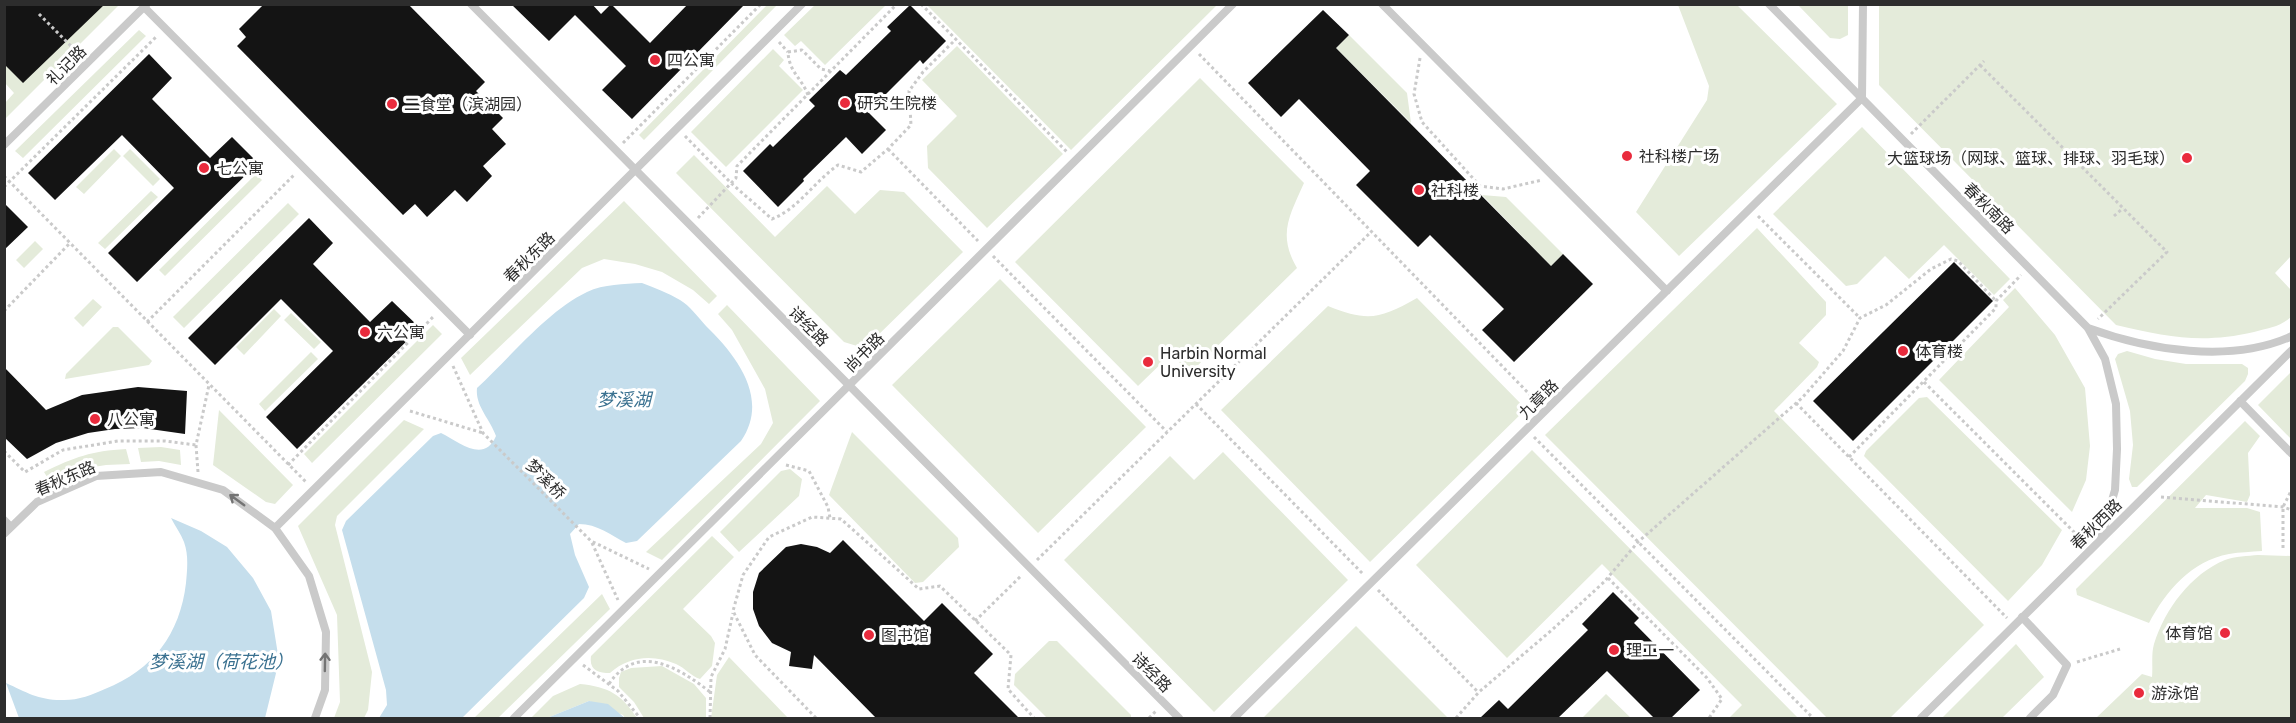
<svg xmlns="http://www.w3.org/2000/svg" width="2296" height="723" viewBox="0 0 2296 723" font-family="Rubik,'Noto Sans SC',sans-serif">
  <style>
    .green { fill: #e4ebda }
    .water { fill: #c5deec }
    .building { fill: #141414 }
    .lines { fill: none; stroke-linecap: round; stroke-linejoin: round }
    .path { stroke: #cacaca; stroke-width: 3; stroke-dasharray: 3 3; stroke-linecap: butt }
    .lane { stroke: #cacaca; stroke-width: 8 }
    .oneway { stroke: #747474 }
    .poi-dot { fill: #e92b3d; stroke: #fff; stroke-width: 2 }
    .labels { text-anchor: middle; stroke-width: 6; stroke-linejoin: round; paint-order: stroke }
    .poi-label { font-size: 16px; fill: #2d2d2d; stroke: #fff; text-anchor: start }
    .street-label { font-size: 16px; fill: #2d2d2d; stroke: #fff }
    .water-label { font-size: 18px; font-style: italic; fill: #3a7190; stroke: #fff }
  </style>
  <rect width="100%" height="100%" fill="#fff"/>
  <path class="green" d="M768,4L777,5L644,140L639,135Z
    M5,5H119L5,119V103L14,93L5,83Z
    M815,5V4L886,5L825,65L801,41L795,46L784,35Z
    M927,5H1217L1071,150Z
    M1678,5H1737L1837,104L1679,256L1636,212L1707,100L1709,86Z
    M1798,5H1848V35L1840,39L1830,38Z
    M1879,5H2291V256L2275,273L2291,290V317C2280,327 2268,328 2254,332C2202,344 2167,337 2116,325L1879,85Z
    M139,30L146,36L23,158L15,151Z
    M1349,35L1407,93L1411,123L1336,48Z
    M957,46L1063,154L987,228L928,168L927,146L957,116L922,80Z
    M773,49L784,60L779,66L803,90L726,167L691,132Z
    M1200,78L1304,183C1290,215 1277,234 1297,268L1190,373L1171,354L1138,386L1015,262Z
    M1862,127L2010,279L1994,295L1944,245L1909,279L1885,256L1857,284L1846,286L1773,214Z
    M114,149L121,156L84,194L76,187Z
    M130,149L160,179L153,186L123,156Z
    M694,155L775,237L827,186L855,214L880,190L904,192L963,252L871,342L857,346L844,342L676,173Z
    M256,174L262,180L165,276L159,270Z
    M151,191L158,197L105,249L98,243Z
    M1482,195L1506,197L1563,254L1551,266Z
    M624,201L717,296L709,304L693,290L662,272L635,264L604,259L582,268L470,375L461,358Z
    M288,203L299,214L184,328L173,317Z
    M1757,228L1826,302V315L1799,343L1819,362L1817,367L1774,411L1984,625L1890,718H1827L1545,435Z
    M35,241L43,249L24,268L16,260Z
    M1000,279L1146,427L1038,533L892,385Z
    M2015,288L2055,335L2085,388L2090,446L2086,480L2072,512L1939,380L2009,307L2003,300Z
    M1417,298L1526,409L1370,562L1221,410L1328,306C1368,322 1380,319 1417,298Z
    M93,299L102,307L83,327L74,318Z
    M727,305L820,401L662,560L646,552L761,444L773,423L765,389L732,330L718,314Z
    M274,309L281,316L244,355L236,347Z
    M291,313L321,342L314,349L284,320Z
    M433,325L442,334L312,463L304,454Z
    M113,327H118L152,361L149,365L65,379L66,374Z
    M2127,351L2155,359L2186,364H2242L2248,368V374L2245,381L2137,487H2132L2129,479L2133,445L2130,411L2115,359L2118,354Z
    M311,352L318,359L265,411L259,404Z
    M2291,372V439L2258,405Z
    M1927,397L2062,530L2042,565L2008,601L1864,456L1866,451L1919,398Z
    M219,410L293,485L275,504L266,502L213,465Z
    M404,420L424,429L337,516L335,525L372,672L368,710L364,718H334L340,702L337,615L298,526Z
    M2245,421L2260,436L2248,453L2250,495L2247,502L2206,495L2195,508H2247L2260,512L2262,551C2251,552 2240,552 2229,554C2191,561 2166,591 2149,623L2077,595L2076,589Z
    M852,432L958,538L959,547L923,582L915,583L829,495Z
    M161,447L180,450L181,465L159,461L141,462L138,448Z
    M126,449L130,464L106,465L81,469L52,485L44,472C75,457 91,451 126,449Z
    M1532,450L1798,718H1729L1742,705L1602,564L1507,658L1416,565Z
    M1223,452L1348,580L1214,712L1064,560L1170,456L1194,480Z
    M790,469L802,479L799,496L739,552L720,532L781,471Z
    M712,536L734,557L683,609L711,636L715,643L712,666L700,679C691,676 685,668 676,664C653,654 629,656 610,673C598,673 589,670 591,656Z
    M2258,555L2291,556V718H2096L2142,674L2152,677C2153,667 2151,654 2154,644C2165,609 2191,574 2225,560C2235,556 2248,556 2258,555Z
    M602,594L610,609L498,718H474Z
    M1356,626L1448,718H1263Z
    M1049,641H1057L1131,715V718H1047L1014,685L1015,674Z
    M2016,644L2044,677L2002,718H1942Z
    M729,657L788,718H711L717,675Z
    M662,666L694,684L706,698V718H644L634,702L619,687V678L621,672L631,668Z
    M580,684C609,687 621,694 637,718H625L623,715L589,701L547,718H531L553,696Z
    M1606,694L1631,718H1582Z"/>
  <path class="water" d="M642,283C655,288 668,293 680,300C690,306 698,317 706,326C737,356 770,399 741,441L637,541L626,543C611,535 597,524 579,524L570,534L575,555L589,587L584,598L462,718H379L387,705L386,690L342,530L346,521L433,436L441,433C459,442 484,464 496,436C490,419 475,406 477,388C510,358 547,311 587,292C604,284 624,284 642,283Z
    M171,518L201,531L227,547L253,578L271,611L279,661L265,718H19L6,683C26,692 38,700 61,700C76,701 92,695 105,689C153,670 180,634 186,583C187,570 189,556 184,542C181,534 175,526 171,518Z
    M589,701L608,704L625,718H547Z"/>
  <path class="building" d="M4,4H105L23,83L4,64Z
    M264,4H408L485,82L476,91L503,118L492,129L506,144L483,166L492,176L467,202L455,190L427,217L415,204L403,215L237,46L246,37L239,29Z
    M511,4H592L601,14L611,4L650,43L688,4H745L632,119L602,90L626,66L575,15L549,41Z
    M910,5L946,41L923,64L920,60L868,112L886,130L862,154L846,137L803,179L804,181L778,207L743,171L770,144L773,147L815,106L809,100L840,70L846,75L891,31L887,27Z
    M1323,10L1349,35L1336,48L1551,266L1563,254L1593,284L1514,362L1482,330L1504,309L1430,235L1418,247L1356,185L1370,171L1299,99L1281,117L1248,83Z
    M149,54L172,78L152,99L210,158L232,137L258,163L137,282L108,253L174,188L122,135L55,200L28,173Z
    M4,203L28,227L4,250Z
    M309,218L333,243L313,264L370,322L392,301L420,328L297,449L266,417L333,351L281,299L215,365L188,338Z
    M1954,262L1993,301L1853,441L1813,401Z
    M4,367L46,410L82,395L138,387L187,391L185,434L143,428L115,429L88,433L56,443L27,459L4,437Z
    M843,540L924,621L942,603L993,654L974,673L1019,718H876L814,655L812,669L789,666L791,652L772,643L759,626L753,609V592L759,573L786,547L801,544L817,547L830,553Z
    M1613,592L1639,618L1634,623L1700,690L1671,718H1654L1607,671L1558,718H1480L1499,700L1508,709L1588,630L1582,624Z"/>
  <g class="lines">
    <path class="path" d="M921,4L1068,153
      M39,14L80,55
      M779,42L788,52
      M1199,54L1537,402
      M1420,58L1414,94L1422,122L1480,186L1503,189L1542,180
      M1980,65L2167,252L2098,319
      M808,95C801,77 789,72 788,52L802,50L821,69L830,71
      M1911,134L1984,61
      M685,136L731,183L772,219C798,209 815,181 838,165L861,172L888,149L911,125L909,91L923,72L956,39
      M623,143L761,4
      M888,149L978,241
      M4,176L306,482
      M4,187L157,36
      M1758,216L1860,318
      M2114,216L2123,208
      M698,218L736,178L737,166L897,4
      M993,256L1167,432
      M4,311L70,243
      M147,322L294,175
      M453,366L483,433L591,541L649,569
      M1924,382L2084,542
      M1796,403L2007,618
      M1196,404L1363,574
      M410,411L483,433
      M1534,437L1813,718
      M4,451L25,472L63,450L118,441H165L196,445
      M1849,457L1996,308V301L2021,275
      M288,465L434,316
      M786,465L809,471L828,507L830,518
      M198,472L196,445L209,385
      M2161,497L2283,507L2292,510
      M592,543L618,600
      M2283,548V507L2292,489
      M1037,560L1372,231
      M1608,578L1707,678L1722,699L1709,718
      M1378,590L1478,692
      M975,621L1022,575
      M2077,662L2120,649
      M583,665L618,691L640,718
      M609,684C637,642 678,667 710,692
      M710,718L711,677L725,649L733,613
      M816,718L755,655L733,611L743,575L769,537L812,517L841,519L919,589L940,586L1011,655L1008,689L1034,718
      M1149,718L1156,711
      M1456,718L1479,692L1553,629L1604,582L1638,542L1802,398L1843,351L1860,318L1886,305L1931,269L1951,259L1958,261L1996,301"/>
    <path class="lane" d="M471,4L1179,718
      M1382,4L1667,291
      M1769,4L2088,328L2105,359L2116,404L2117,449L2115,490L2101,538
      M144,7L470,335
      M4,145L146,5
      M2088,328C2148,350 2231,364 2292,336
      M2240,401L2292,454
      M4,520L11,527
      M275,528L802,4
      M4,534L37,502L96,476L161,472L223,490L275,528L309,576L326,632L325,690L315,718
      M2022,617L2067,665L2053,695L2030,718
      M514,718L1233,4
      M1234,718L1862,98L1863,4
      M1921,718L2292,350"/>
  </g>
  <defs><path id="oneway-shaft" d="M-6 0H5M1.5-3L5.5 0L1.5 3" fill="none" stroke-width="1.6" stroke-linecap="round" stroke-linejoin="round" transform="scale(1.5)"/></defs>
  <g class="oneway">
    <use href="#oneway-shaft" transform="translate(237 500) rotate(-144)"/>
    <use href="#oneway-shaft" transform="translate(325 662) rotate(-89)"/>
  </g>
  <g class="poi-dot">
    <circle cx="655" cy="60" r="6"/>
    <circle cx="845" cy="103" r="6"/>
    <circle cx="392" cy="104" r="6"/>
    <circle cx="1627" cy="156" r="6"/>
    <circle cx="2187" cy="158" r="6"/>
    <circle cx="204" cy="168" r="6"/>
    <circle cx="1419" cy="190" r="6"/>
    <circle cx="365" cy="332" r="6"/>
    <circle cx="1903" cy="351" r="6"/>
    <circle cx="1148" cy="362" r="6"/>
    <circle cx="95" cy="419" r="6"/>
    <circle cx="2225" cy="633" r="6"/>
    <circle cx="869" cy="635" r="6"/>
    <circle cx="1614" cy="650" r="6"/>
    <circle cx="2139" cy="693" r="6"/>
  </g>
  <g class="labels">
    <g class="poi-label">
      <text x="667" y="66">四公寓</text>
      <text x="857" y="109">研究生院楼</text>
      <text x="404" y="110">二食堂（滨湖园）</text>
      <text x="1639" y="162">社科楼广场</text>
      <text x="2175" y="164" text-anchor="end">大篮球场（网球、篮球、排球、羽毛球）</text>
      <text x="216" y="174">七公寓</text>
      <text x="1431" y="196">社科楼</text>
      <text x="377" y="338">六公寓</text>
      <text x="1915" y="357">体育楼</text>
      <text x="1160" y="359">Harbin Normal<tspan x="1160" dy="18">University</tspan></text>
      <text x="107" y="425">八公寓</text>
      <text x="2213" y="639" text-anchor="end">体育馆</text>
      <text x="881" y="641">图书馆</text>
      <text x="1626" y="656">理工一</text>
      <text x="2151" y="699">游泳馆</text>
    </g>
    <g class="street-label">
      <text transform="translate(66 65) rotate(-45)" y="6">礼记路</text>
      <text transform="translate(1989 208) rotate(45)" y="6">春秋南路</text>
      <text transform="translate(529 257) rotate(-45)" y="6">春秋东路</text>
      <text transform="translate(809 326) rotate(45)" y="6">诗经路</text>
      <text transform="translate(864 352) rotate(-45)" y="6">尚书路</text>
      <text transform="translate(1538 399) rotate(-45)" y="6">九章路</text>
      <text transform="translate(65 478) rotate(-23)" y="6">春秋东路</text>
      <text transform="translate(546 479) rotate(45)" y="6">梦溪桥</text>
      <text transform="translate(2096 524) rotate(-45)" y="6">春秋西路</text>
      <text transform="translate(1152 672) rotate(45)" y="6">诗经路</text>
    </g>
    <g class="water-label">
      <text x="624" y="406">梦溪湖</text>
      <text x="221" y="668">梦溪湖（荷花池）</text>
    </g>
  </g>
  <rect width="2296" height="723" fill="none" stroke="#2d2d2d" stroke-width="12"/>
</svg>
